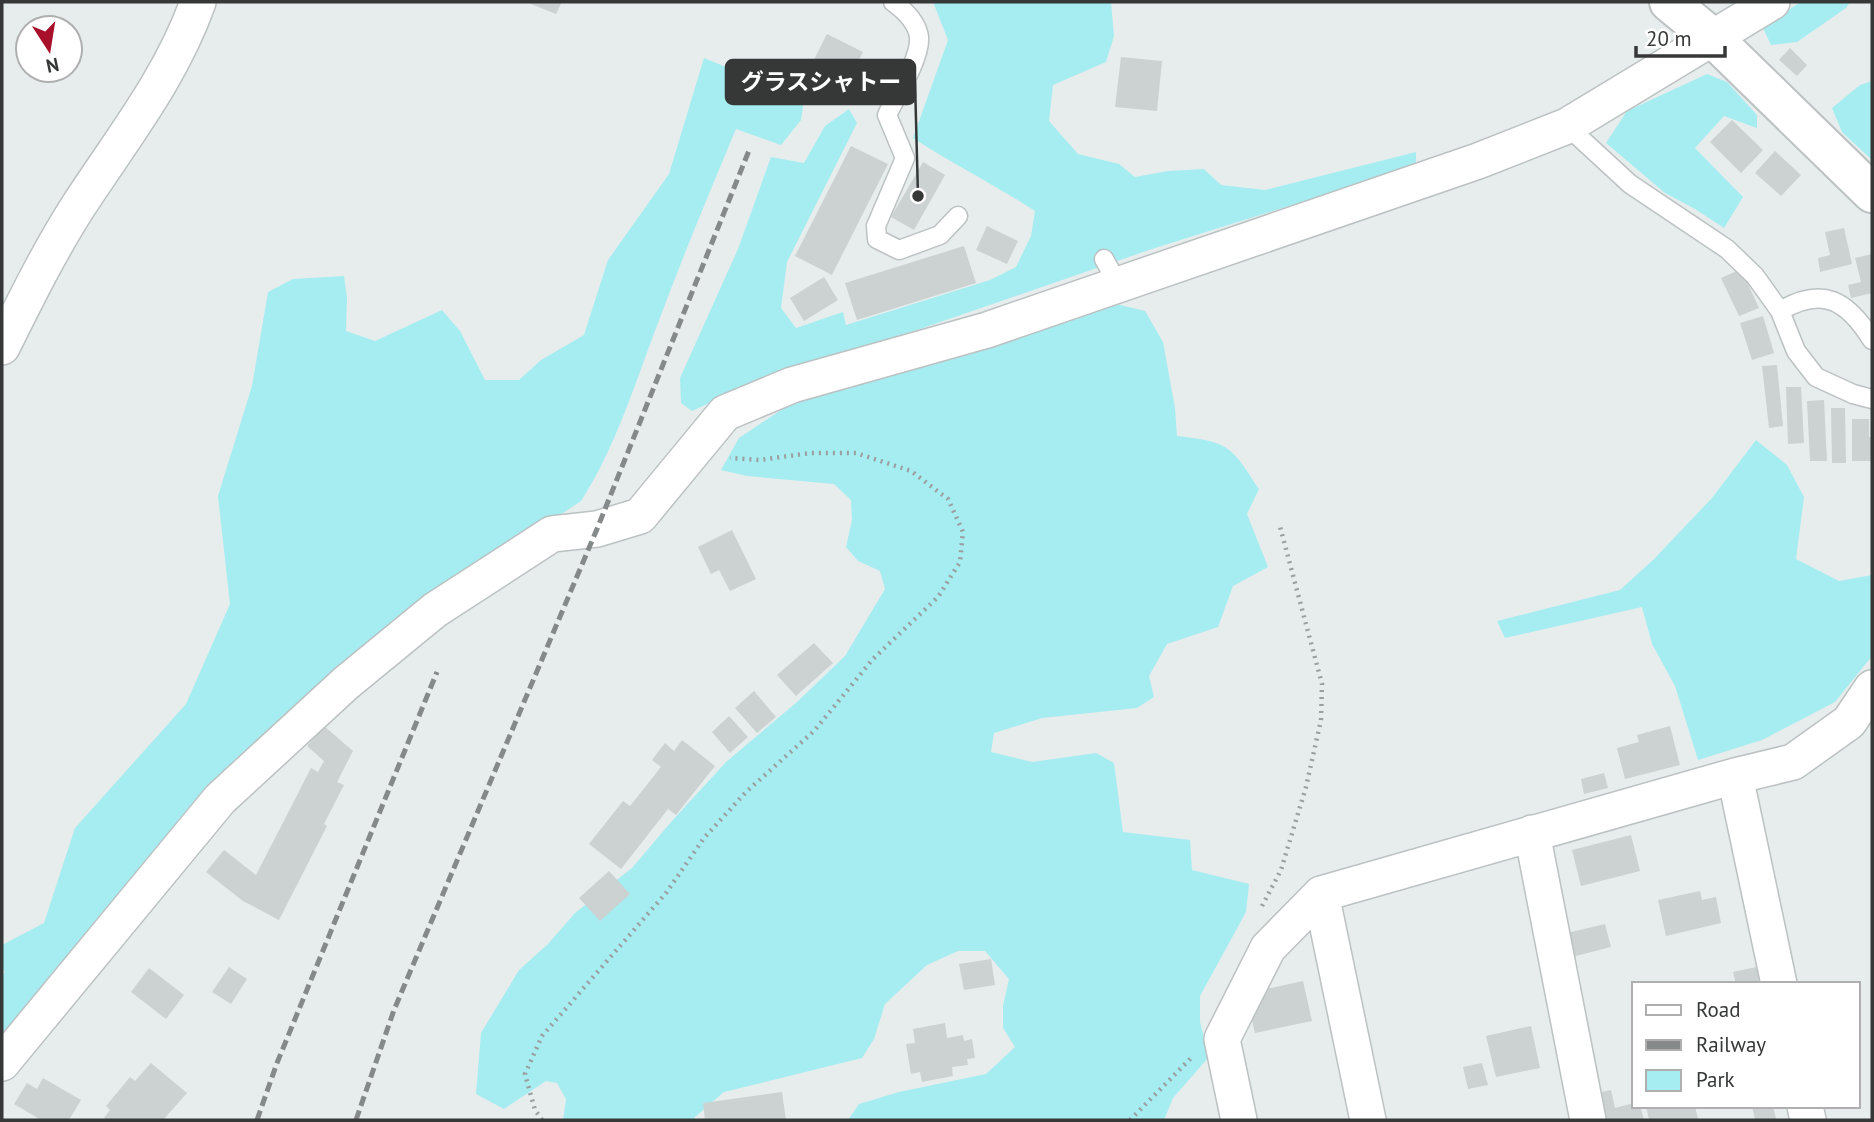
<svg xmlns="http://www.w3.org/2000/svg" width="1874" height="1122" viewBox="0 0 1874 1122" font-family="'PT Sans','Noto Sans JP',sans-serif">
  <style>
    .green { fill: #a6edf1 }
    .building { fill: #ccd1d2 }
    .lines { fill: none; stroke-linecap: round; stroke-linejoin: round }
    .service-casing { stroke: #bcc1c2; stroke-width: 21 }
    .minor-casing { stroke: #bcc1c2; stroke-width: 38 }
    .tertiary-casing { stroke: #bcc1c2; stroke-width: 42 }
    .path { stroke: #9a9e9e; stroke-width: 4.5; stroke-dasharray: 2 5; stroke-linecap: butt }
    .service { stroke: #fff; stroke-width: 18 }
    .minor { stroke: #fff; stroke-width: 35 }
    .tertiary { stroke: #fff; stroke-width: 38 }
    .rail { stroke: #858989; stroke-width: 5; stroke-dasharray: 10 5; stroke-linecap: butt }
    .leader { fill: none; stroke: #363838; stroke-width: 2.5 }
    .callout-dot { fill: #363838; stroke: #fff; stroke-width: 2.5 }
    .callout { fill: #363838; stroke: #363838; stroke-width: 2.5 }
    .callout-label { font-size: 23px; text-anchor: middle; font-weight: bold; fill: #fff }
  </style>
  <rect width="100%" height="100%" fill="#e7eded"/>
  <path class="green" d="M933,2H1111L1114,36L1106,62L1053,85L1049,121L1078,154L1119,164L1135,177L1168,171L1204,169L1221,185L1265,190L1416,152V166L1152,249L920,329L773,374L692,411L681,403L680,378L738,249L771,157L804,163L825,126L849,109L857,123L787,262L781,308L796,328L843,312L846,325L990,280L1016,267L1031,236L1035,211C995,185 953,164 913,138L948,40Z
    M1801,2H1850L1846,8L1797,42L1771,45L1762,26Z
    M704,58L804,99L801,120L781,145L736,129C709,194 682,258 658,323C635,383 616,447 581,501L430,602L2,1045V976L5,972L2,969V945L44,923L75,828L186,704L230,604L218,496L252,386L268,292L293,279L344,276L347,298L346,331L375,341L442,310L460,331L485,380H519L541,360L584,335L608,260L669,174Z
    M1707,74L1727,82L1757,115V128L1724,116L1695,148L1743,197L1724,228L1695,209L1665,193L1606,143L1627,111Z
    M1872,81V160L1842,132L1832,108L1860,85Z
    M1108,302L1145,311L1163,342L1175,408L1177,436C1230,442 1231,446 1259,489L1247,514L1268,567L1233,586L1218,627L1167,644L1149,676L1154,697L1137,708L1042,718L994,733L991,752L1032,762L1096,753L1114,763L1123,832L1190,840L1192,870L1249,884L1246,912L1200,996V1022L1209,1057L1173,1098L1164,1120H848L859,1104L899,1092L986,1074L1015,1047L1003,1028V1006L1009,979L985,951H958L927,965L885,1004L874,1039L862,1058L724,1092L695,1117L694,1120H563L566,1099L557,1083L546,1081L504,1109L476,1094L481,1033L519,970L548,944L575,913L632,868L671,822L726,762L797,702L845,656L885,589L880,571L858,561L846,547L852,520L851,500L834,484L747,476L721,470L739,438L802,396L846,389L970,352Z
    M1756,440L1787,465L1804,497L1796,559L1839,581L1872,575V656L1835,702L1762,740L1698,760L1675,686L1652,644L1642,607L1505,638L1497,621L1620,590L1654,559L1712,498Z"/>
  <path class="building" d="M526,2H562L556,14Z
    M827,34L863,52L836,105L800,87Z
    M1790,48L1807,65L1797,76L1779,60Z
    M1121,57L1162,61L1157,111L1115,107Z
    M1732,120L1763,150L1741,173L1710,142Z
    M851,146L888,164L832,275L795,256Z
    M1775,151L1801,175L1781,196L1755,173Z
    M923,162L945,175L914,230L891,217Z
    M987,226L1018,241L1007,264L976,250Z
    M1844,228L1852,264L1820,272L1818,258L1830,255L1825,232Z
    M964,246L976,283L857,320L845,283Z
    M1872,254V293L1851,298L1848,285L1861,282L1855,258Z
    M1741,269L1759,308L1739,316L1721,278Z
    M824,277L838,300L804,321L790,298Z
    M1763,316L1774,353L1752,360L1740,323Z
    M1777,365L1783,426L1769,428L1762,366Z
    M1786,387H1801L1804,443L1788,444Z
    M1824,400L1827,461H1810L1807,401Z
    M1831,408H1845L1846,463H1832Z
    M1852,419H1869V437H1872V461H1852Z
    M732,530L756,579L730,591L719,570L711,574L698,547Z
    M814,643L833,663L796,696L777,675Z
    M754,691L776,717L757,733L735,708Z
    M729,716L748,737L730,753L712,732Z
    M324,726L353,751L337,782L344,785L324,824L327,826L279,920L243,901L206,872L224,850L256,875L311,768L318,772L324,761L307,746Z
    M1670,726L1680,765L1625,779L1617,748L1639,742L1637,735Z
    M682,740L715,766L676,815L668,809L621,869L589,844L623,801L630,806L661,767L652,760L665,743L674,751Z
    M1604,773L1608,788L1584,794L1581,779Z
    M1631,835L1640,871L1581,886L1572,850Z
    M609,871L630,894L600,921L579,898Z
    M1700,891L1702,900L1716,897L1721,923L1666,936L1658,900Z
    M1605,924L1611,947L1572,957L1567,933Z
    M991,959L995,985L964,990L959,964Z
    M1761,966L1762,984H1736L1733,972Z
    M229,967L247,979L231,1004L212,992Z
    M149,968L184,995L166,1019L131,992Z
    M1303,981L1312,1021L1255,1033L1249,1007L1260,1005L1257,991Z
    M945,1023L947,1038L963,1035L964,1041L972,1039L975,1058L967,1059L968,1065L952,1067L953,1076L922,1082L920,1072L911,1074L906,1044L915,1043L913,1029Z
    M1531,1026L1540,1068L1496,1077L1486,1036Z
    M151,1063L187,1093L163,1120H106L104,1118L110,1110L106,1106L130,1077L135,1081Z
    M1482,1063L1488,1085L1468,1089L1463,1067Z
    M43,1078L81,1100L69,1120H41L14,1104L27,1083L37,1089Z
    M1611,1090L1615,1108L1634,1103V1106H1640L1644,1120H1598L1592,1094Z
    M782,1092L786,1120H705L703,1103Z
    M1646,1106H1695L1698,1119L1649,1120Z
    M1752,1106H1773L1776,1119L1755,1120Z"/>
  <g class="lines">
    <defs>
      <path id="service" d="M893,2C904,10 917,22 919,37C921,58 896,96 887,115L905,158L876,226L877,239L899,250L940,235L958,216
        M1567,126L1630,184L1727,249L1755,276L1780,311L1796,351L1816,377L1853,394L1872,399
        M1104,259L1118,284
        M1780,311C1823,286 1847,300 1872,340"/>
      <path id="minor" d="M2,347C26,299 50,250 79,205C122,139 171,78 198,2
        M1735,776L1779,984
        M1532,833L1588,1120
        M1321,894L1368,1120
        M2,1063L220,799L346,683L435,610L552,534L597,529L640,516L725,413L792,385L987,330L1478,161L1567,126L1772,2
        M1805,1106L1808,1120
        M1239,1120L1222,1039L1268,948L1321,894L1735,776L1793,762L1849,722L1872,688"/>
      <path id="tertiary" d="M1669,2L1714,39L1872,193"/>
    </defs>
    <use href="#service" class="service-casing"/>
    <use href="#minor" class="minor-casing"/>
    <use href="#tertiary" class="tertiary-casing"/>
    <path class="path" d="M1262,906L1281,870L1306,787L1321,720L1322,684L1279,523
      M542,1120L535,1110L525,1074L542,1036L666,893L704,838L746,792L814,731L873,659L938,597L960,562L963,532L948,499L911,471L856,453H810L760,460L730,458
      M1130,1120L1193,1056"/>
    <use href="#service" class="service"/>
    <use href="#minor" class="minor"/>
    <use href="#tertiary" class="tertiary"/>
    <path class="rail" d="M257,1120L277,1063L437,672
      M356,1120L394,1010L597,529L750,148"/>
  </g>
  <path class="leader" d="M918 196L915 82"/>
  <circle class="callout-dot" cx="918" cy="196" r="7"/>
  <rect class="callout" x="726" y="60" width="189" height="44" rx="7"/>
  <g class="callout-label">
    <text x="821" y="90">グラスシャトー</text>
  </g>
  <rect width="1874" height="1122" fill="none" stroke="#363838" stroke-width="7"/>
  <rect x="1632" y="982" width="228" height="126" fill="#ffffff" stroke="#afafaf" stroke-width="2"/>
  <rect x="1646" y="1005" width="35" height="10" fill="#ffffff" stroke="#afafaf" stroke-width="2"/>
  <text x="1696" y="1017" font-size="21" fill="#363838">Road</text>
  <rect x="1646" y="1040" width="35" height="10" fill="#858989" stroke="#afafaf" stroke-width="2"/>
  <text x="1696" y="1052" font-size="21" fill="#363838">Railway</text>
  <rect x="1646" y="1070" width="35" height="21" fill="#a6edf1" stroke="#afafaf" stroke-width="2"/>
  <text x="1696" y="1087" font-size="21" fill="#363838">Park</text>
  <g transform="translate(49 49) rotate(168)"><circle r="33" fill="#ffffff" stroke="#afafaf" stroke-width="2"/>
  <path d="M0-5L12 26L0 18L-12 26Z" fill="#a70f2a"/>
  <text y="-10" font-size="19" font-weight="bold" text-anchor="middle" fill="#363838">N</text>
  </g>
  <path d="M1636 46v10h89v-10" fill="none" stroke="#363838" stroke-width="3.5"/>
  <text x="1646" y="46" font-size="21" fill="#363838" stroke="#ffffff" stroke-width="5" paint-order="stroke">20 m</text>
</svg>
